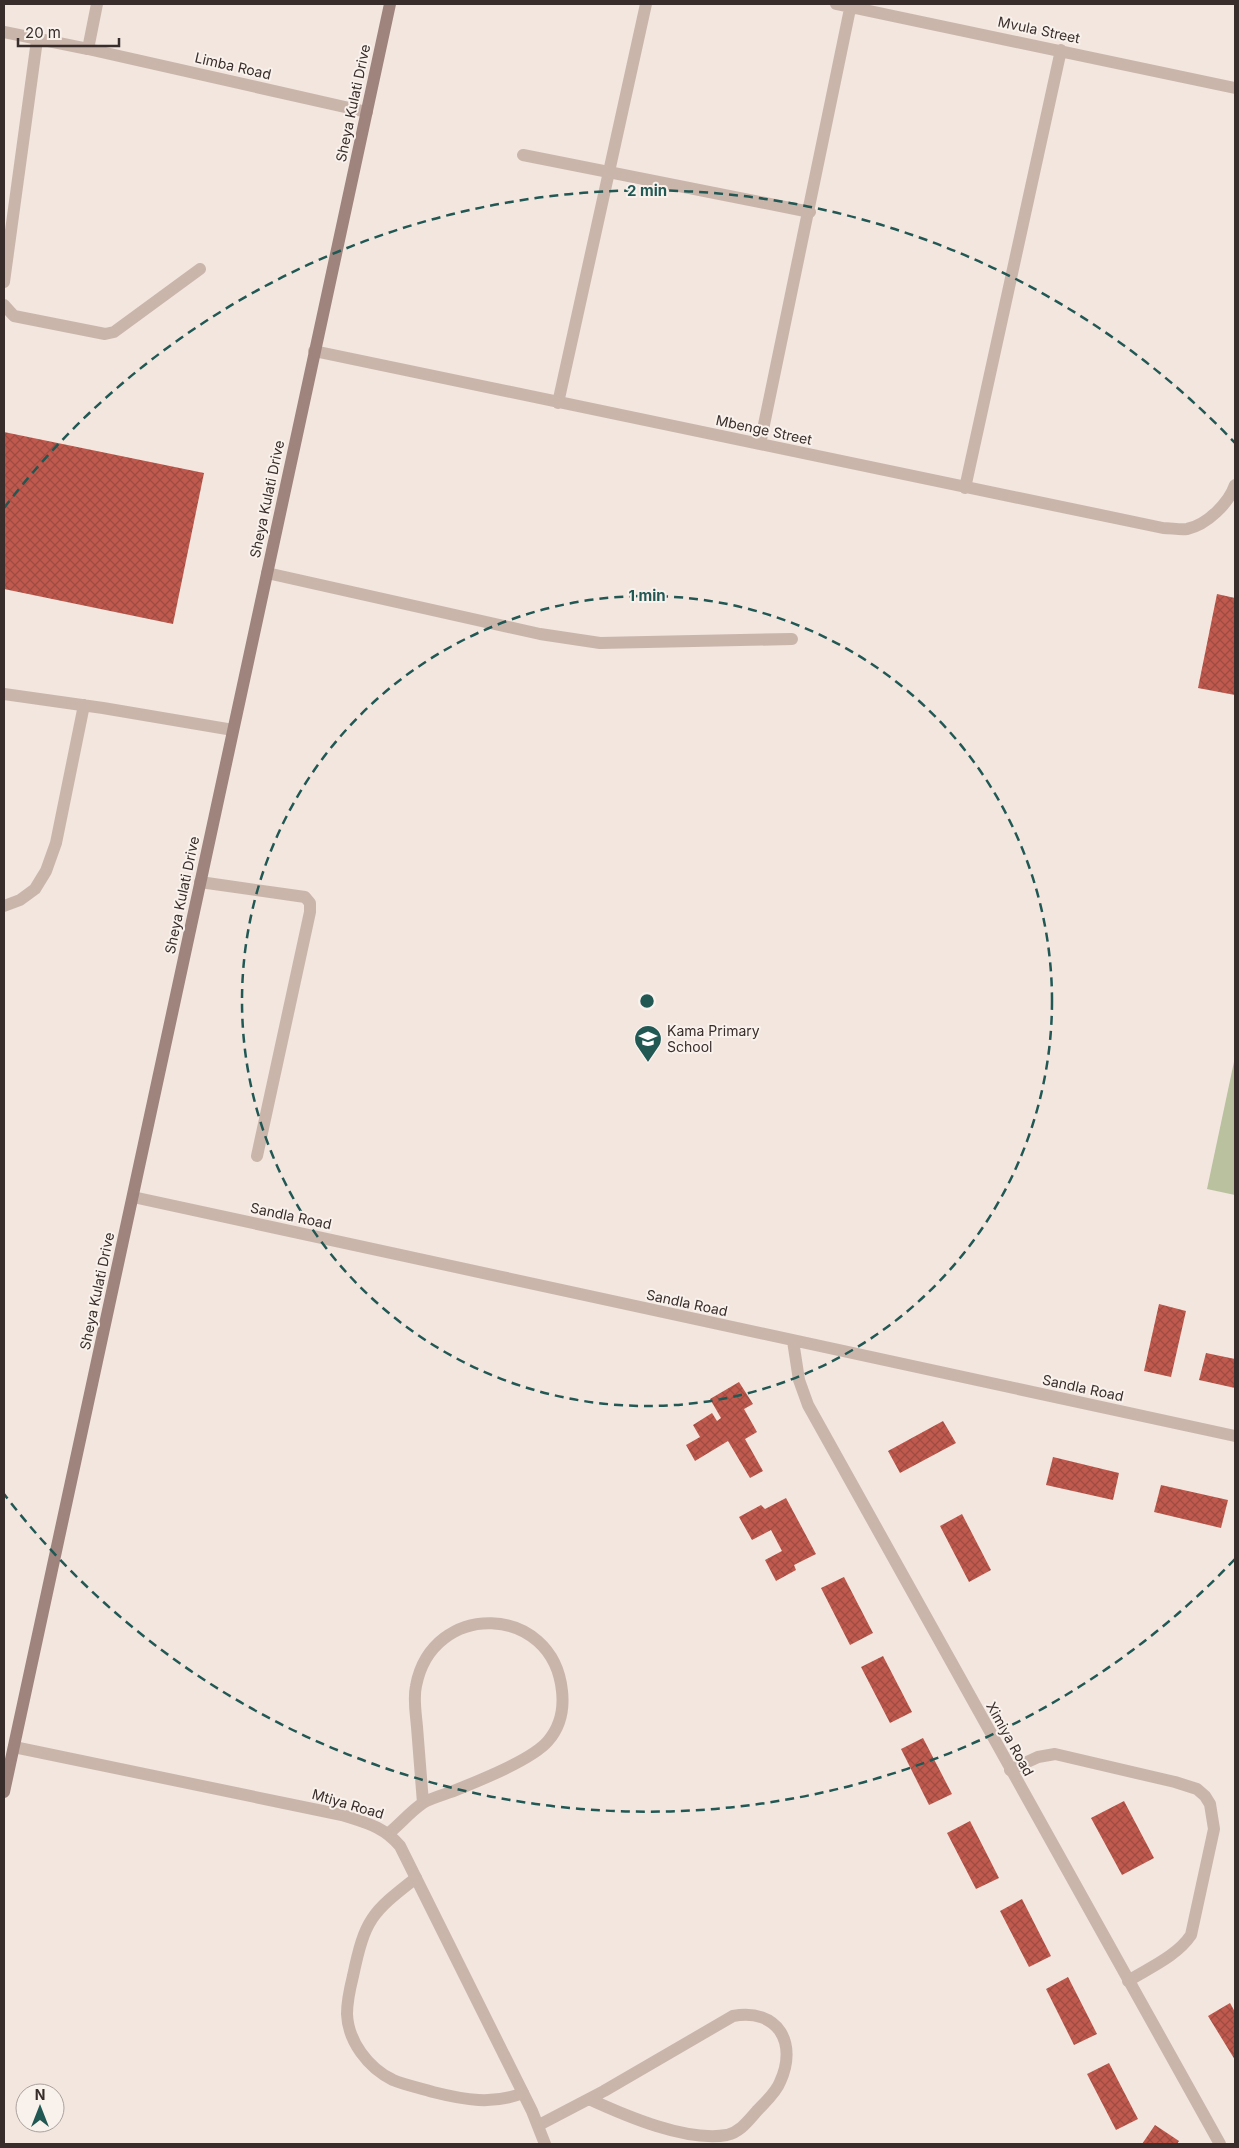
<svg xmlns="http://www.w3.org/2000/svg" width="1239" height="2148" viewBox="0 0 1239 2148" font-family="Inter,sans-serif">
  <style>
    .garden { fill: #bac19f }
    .building { fill: url(#building-cross-hatch) }
    .lines { fill: none; stroke-linecap: round; stroke-linejoin: round }
    .lane { stroke: #cab5ab; stroke-width: 12 }
    .street { stroke: #cab5ab; stroke-width: 12 }
    .secondary { stroke: #9e847d; stroke-width: 12 }
    .ring { fill: none; stroke: #215854; stroke-width: 2.5; stroke-dasharray: 9 6 }
    .labels { text-anchor: middle; stroke-width: 4; stroke-linejoin: round; paint-order: stroke }
    .street-label { font-size: 14px; fill: #382d2a; stroke: #f9f1ec }
    .poi-label { font-size: 14px; fill: #382d2a; stroke: #f9f1ec; text-anchor: start }
    .centre { fill: #215854; stroke: #f9f1ec; stroke-width: 2.5 }
    .ring-label { font-size: 15px; text-anchor: middle; font-weight: bold; fill: #215854; stroke: #f9f1ec; stroke-width: 4; stroke-linejoin: round; paint-order: stroke }
  </style>
  <defs>
    <pattern id="building-cross-hatch" width="8" height="8" patternUnits="userSpaceOnUse" patternTransform="scale(1.25)"><rect width="8" height="8" fill="#c15a4e"/><path d="M0 0l8 8M0 8l8-8" fill="none" stroke="#9e4b41"/></pattern>
  </defs>
  <rect width="100%" height="100%" fill="#f2e6df"/>
  <path class="garden" d="M1235,1057V1195L1207,1189Z"/>
  <path class="building" d="M4,432L204,473L173,624L4,589Z
    M1217,594L1235,598V695L1198,688Z
    M1159,1304L1186,1311L1171,1377L1144,1371Z
    M1206,1353L1235,1359V1388L1199,1380Z
    M739,1382L753,1404L744,1409L757,1432L745,1439L763,1471L750,1478L728,1441L695,1461L686,1445L700,1437L693,1425L712,1413L717,1421L721,1418L710,1399Z
    M943,1421L956,1443L900,1473L888,1451Z
    M1053,1457L1119,1473L1113,1500L1046,1485Z
    M1161,1485L1228,1500L1221,1528L1154,1512Z
    M786,1498L816,1554L794,1565L796,1570L776,1581L765,1560L782,1551L771,1530L752,1540L739,1517L761,1505L765,1509Z
    M962,1514L991,1570L969,1582L940,1526Z
    M844,1577L873,1633L850,1645L821,1588Z
    M883,1656L912,1712L890,1723L861,1667Z
    M923,1738L952,1794L929,1805L901,1749Z
    M1124,1801L1154,1858L1122,1875L1091,1818Z
    M970,1821L999,1878L976,1889L947,1833Z
    M1022,1899L1051,1956L1029,1967L1000,1911Z
    M1068,1977L1097,2034L1074,2045L1046,1989Z
    M1230,2003L1235,2012V2060L1208,2016Z
    M1109,2063L1138,2119L1116,2130L1087,2074Z
    M1155,2125L1179,2141L1177,2144H1142Z"/>
  <g class="lines">
    <path class="lane" d="M88,49L97,4
      M523,155L810,212
      M4,282L37,40
      M4,305L14,316L105,334L114,332L200,269
      M267,573L540,634L600,643L792,639
      M4,694L103,708L233,730
      M200,882L305,897L310,903V912L257,1156
      M4,906L20,900L35,889L46,871L56,843L84,705
      M1010,1770L1038,1757L1055,1754L1175,1782L1197,1789L1205,1796L1210,1804L1214,1829L1191,1935C1177,1956 1149,1968 1128,1981
      M389,1833C400,1824 411,1811 423,1803C431,1798 443,1795 451,1792C476,1782 532,1760 548,1741C560,1727 564,1709 562,1691C553,1603 432,1600 416,1686C413,1699 416,1714 417,1727C419,1752 421,1778 423,1803
      M416,1878C371,1913 365,1919 353,1976C350,1988 347,2001 347,2014C348,2041 368,2068 393,2080C405,2085 420,2088 433,2092C465,2100 492,2105 523,2093
      M539,2125L604,2091L733,2016C778,2008 798,2043 780,2082C776,2093 764,2103 756,2112C748,2121 740,2132 727,2135C686,2142 626,2116 589,2099"/>
    <path class="street" d="M836,4L1235,88
      M4,32L88,49L367,112
      M314,351L1163,528C1171,528 1180,530 1187,529C1207,525 1229,503 1235,485
      M558,403L646,4
      M760,444L851,4
      M965,488L1061,50
      M133,1197L1235,1436
      M793,1341L799,1380L808,1405L1220,2144
      M14,1747L342,1815C366,1823 383,1826 400,1846L532,2111L545,2144"/>
    <path class="secondary" d="M4,1792L390,4"/>
  </g>
  <g class="ring">
    <circle cx="647" cy="1001" r="405"/>
    <path d="M1235 1559A810 810 0 0 1 4 1494M4 508A810 810 0 0 1 1235 443"/>
  </g>
  <defs>
    <symbol id="school-pin" viewBox="-11 -11 22 30"><path d="M0 17L-7.5 6A9.5 9.5 0 1 1 7.5 6Z" fill="#215854" stroke="#f9f1ec"/><path d="M0-5L7-2L0 1L-7-2ZM-4 1L0 2.5L4 1V4Q0 6-4 4Z" fill="#fff"/></symbol>
  </defs>
  <g fill-rule="evenodd">
    <use href="#school-pin" x="632" y="1023" width="32" height="43"/>
  </g>
  <g class="labels">
    <g class="street-label">
      <text transform="translate(1039 30) rotate(12)" y="5">Mvula Street</text>
      <text transform="translate(233 66) rotate(13)" y="5">Limba Road</text>
      <text transform="translate(353 103) rotate(-78)" y="5">Sheya Kulati Drive</text>
      <text transform="translate(764 430) rotate(12)" y="5">Mbenge Street</text>
      <text transform="translate(267 499) rotate(-78)" y="5">Sheya Kulati Drive</text>
      <text transform="translate(182 895) rotate(-78)" y="5">Sheya Kulati Drive</text>
      <text transform="translate(291 1216) rotate(12)" y="5">Sandla Road</text>
      <text transform="translate(97 1291) rotate(-78)" y="5">Sheya Kulati Drive</text>
      <text transform="translate(687 1303) rotate(12)" y="5">Sandla Road</text>
      <text transform="translate(1083 1388) rotate(12)" y="5">Sandla Road</text>
      <text transform="translate(1010 1739) rotate(61)" y="5">Ximiya Road</text>
      <text transform="translate(348 1804) rotate(16)" y="5">Mtiya Road</text>
    </g>
    <g class="poi-label">
      <text x="667" y="1036">Kama Primary<tspan x="667" dy="16">School</tspan></text>
    </g>
  </g>
  <circle cx="647" cy="1001" r="8" class="centre"/>
  <g class="ring-label">
    <text x="647" y="196">2 min</text>
    <text x="647" y="601">1 min</text>
  </g>
  <rect width="1239" height="2148" fill="none" stroke="#382d2a" stroke-width="10"/>
  <g transform="translate(40 2108)"><circle r="24" fill="#f9f1ec" stroke="#aca39e"/>
  <path d="M0-4L9 19L0 12L-9 19Z" fill="#215854"/>
  <text y="-8" font-size="14" font-weight="bold" text-anchor="middle" fill="#382d2a">N</text>
  </g>
  <path d="M18 38v8h101v-8" fill="none" stroke="#382d2a" stroke-width="2.5"/>
  <text x="25" y="38" font-size="15" fill="#382d2a" stroke="#f9f1ec" stroke-width="4" paint-order="stroke">20 m</text>
</svg>
